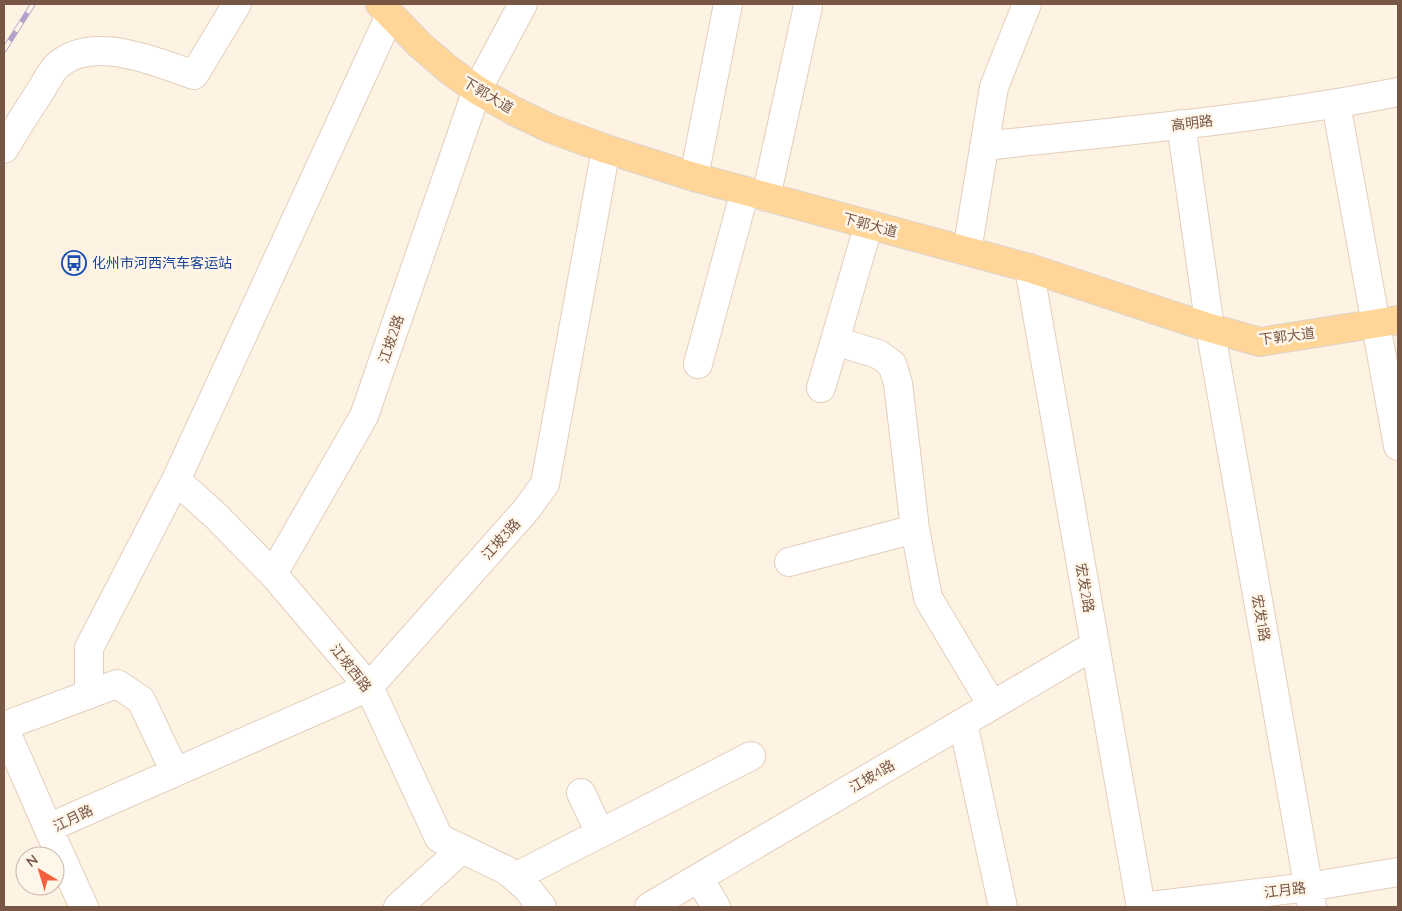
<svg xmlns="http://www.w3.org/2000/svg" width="1402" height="911" viewBox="0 0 1402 911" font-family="Quicksand,'Noto Sans SC',sans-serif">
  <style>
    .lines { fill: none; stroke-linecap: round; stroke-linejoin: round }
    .minor-casing { stroke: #e3cebd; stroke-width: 30 }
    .major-casing { stroke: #dcd3cf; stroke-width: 30 }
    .minor { stroke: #fff; stroke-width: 28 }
    .major { stroke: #ffd698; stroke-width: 28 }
    .rail-casing { stroke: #b4a0c8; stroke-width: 5.5 }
    .rail { stroke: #fff6ea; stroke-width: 4; stroke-dasharray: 11; stroke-linecap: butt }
    .labels { text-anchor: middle; stroke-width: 5; stroke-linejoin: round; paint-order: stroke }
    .street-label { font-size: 14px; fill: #785646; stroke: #fff6ea }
    .transit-label { font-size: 14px; fill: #164399; stroke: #fff6ea; text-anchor: start }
  </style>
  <rect width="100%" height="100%" fill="#fef2e2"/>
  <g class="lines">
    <defs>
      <path id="minor" d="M1336,104L1398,446
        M1181,124L1210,328L1312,907
        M984,146C1122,131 1262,119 1398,92
        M4,149C16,129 28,110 41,90C46,82 51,71 58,65C93,34 156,62 194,75L237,4
        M694,177L728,4
        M766,197L808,6
        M967,251L994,87L1027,4
        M1029,268L1141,907
        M835,341L878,354L892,364L898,383L915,529L928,598L992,705
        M698,364L745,191
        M821,388L869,224
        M176,480L216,516L273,574L369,687L439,838L506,870L526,887L542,907
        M789,562L915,529
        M273,574L364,416L477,90L523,4
        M89,694V648L176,480L390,15
        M963,723L1003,907
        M4,726L117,684L141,700L175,772
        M4,727L48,828
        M581,793L600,833
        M515,877L751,756
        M699,878L716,907
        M84,907L48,828L369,687L526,510L545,484L606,149
        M398,907L462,849
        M649,907L1095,645
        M1142,907L1308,887L1398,872"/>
      <path id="major" d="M380,4L420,45L449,70L477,90L512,110L549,128L606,149L694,177L1029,268L1210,328L1260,342L1398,320"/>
    </defs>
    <use href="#minor" class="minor-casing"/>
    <use href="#major" class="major-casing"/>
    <use href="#minor" class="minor"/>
    <use href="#major" class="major"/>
    <defs>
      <path id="rail" d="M4,50L33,4"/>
    </defs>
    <use href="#rail" class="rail-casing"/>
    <use href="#rail" class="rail"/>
  </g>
  <defs>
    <symbol id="bus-ring" viewBox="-11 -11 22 22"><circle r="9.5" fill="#fff6ea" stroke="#1a4fb4" stroke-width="1.5"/><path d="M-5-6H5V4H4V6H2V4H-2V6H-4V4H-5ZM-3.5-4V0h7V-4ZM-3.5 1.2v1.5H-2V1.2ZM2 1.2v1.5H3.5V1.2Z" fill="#1a4fb4"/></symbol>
  </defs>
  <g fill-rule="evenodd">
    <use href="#bus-ring" x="60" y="249" width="28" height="28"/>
  </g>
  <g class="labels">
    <g class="street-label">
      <text transform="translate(488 95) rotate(31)" y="5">下郭大道</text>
      <text transform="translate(1192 123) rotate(-7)" y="5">高明路</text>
      <text transform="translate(870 225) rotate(15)" y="5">下郭大道</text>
      <text transform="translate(1287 336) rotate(-7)" y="5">下郭大道</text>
      <text transform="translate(391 339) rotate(-71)" y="5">江坡2路</text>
      <text transform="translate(501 539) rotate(-48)" y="5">江坡3路</text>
      <text transform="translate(1085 588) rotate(80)" y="5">宏发2路</text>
      <text transform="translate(1261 618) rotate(80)" y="5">宏发1路</text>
      <text transform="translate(351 668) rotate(52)" y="5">江坡西路</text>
      <text transform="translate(872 776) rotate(-30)" y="5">江坡4路</text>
      <text transform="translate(73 818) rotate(-26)" y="5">江月路</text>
      <text transform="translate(1285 890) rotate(-7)" y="5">江月路</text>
    </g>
    <g class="transit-label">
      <text x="92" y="268">化州市河西汽车客运站</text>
    </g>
  </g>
  <rect width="1402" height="911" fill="none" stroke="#785646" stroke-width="10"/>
  <g transform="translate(40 871) rotate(322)"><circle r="24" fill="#fff6ea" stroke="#c9b6a8"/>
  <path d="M0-4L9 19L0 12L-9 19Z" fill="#f2603d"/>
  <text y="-8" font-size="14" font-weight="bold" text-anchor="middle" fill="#785646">N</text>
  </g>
</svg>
